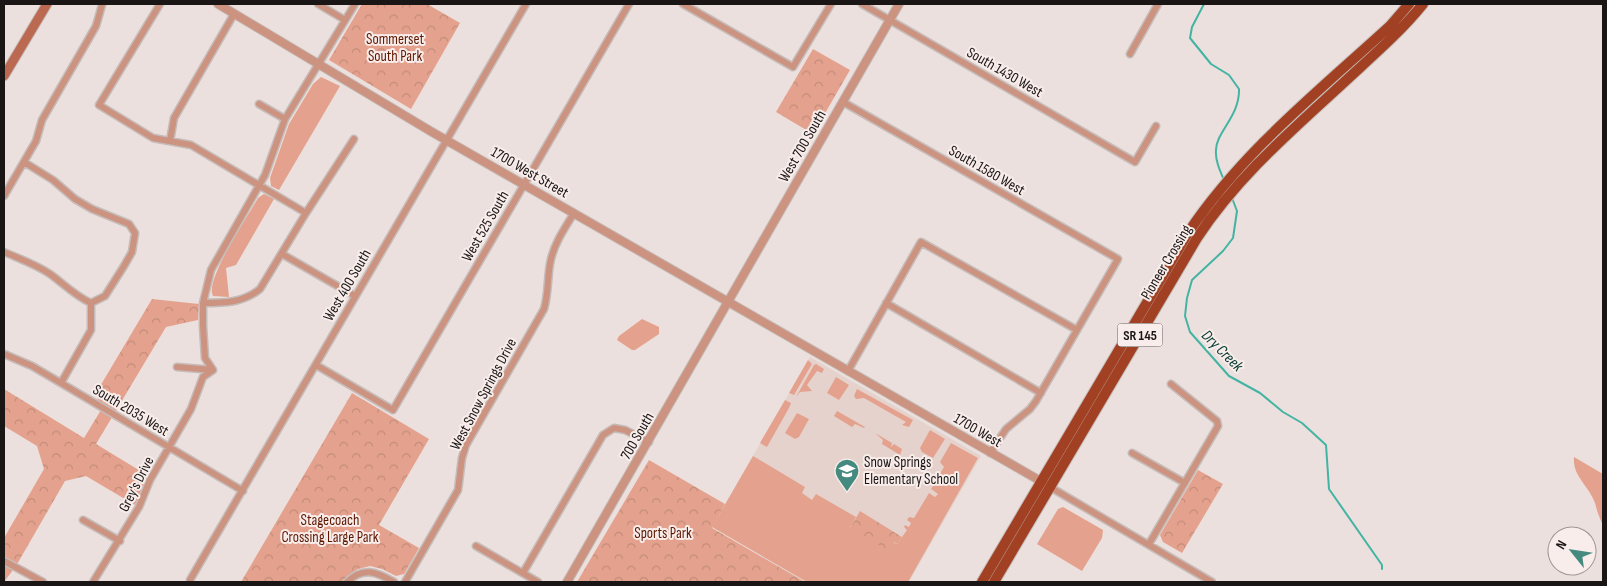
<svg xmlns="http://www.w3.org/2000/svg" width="1607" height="586" viewBox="0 0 1607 586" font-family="'Sofia Sans Condensed',sans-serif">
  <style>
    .built { fill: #e5d2cc }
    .grass { fill: #e4a28e }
    .park { fill: url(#park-crowns) }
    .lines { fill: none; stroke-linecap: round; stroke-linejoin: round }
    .stream { stroke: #43b4a3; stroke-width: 2 }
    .minor-casing { stroke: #c5bcb9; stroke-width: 9 }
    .tertiary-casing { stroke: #c5bcb9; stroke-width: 10 }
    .secondary-casing { stroke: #c5bcb9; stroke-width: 11 }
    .trunk-casing { stroke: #c5bcb9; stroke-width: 12 }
    .minor { stroke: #cc9381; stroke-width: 6 }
    .tertiary { stroke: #cc9381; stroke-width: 8 }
    .secondary { stroke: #bb6951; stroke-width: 9 }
    .trunk { stroke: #a14022; stroke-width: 10 }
    .labels { text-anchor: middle; stroke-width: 4; stroke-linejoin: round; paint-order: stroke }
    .shield { fill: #f8edea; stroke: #5d5655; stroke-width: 1 }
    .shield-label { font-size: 14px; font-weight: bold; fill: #1a1615 }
    .park-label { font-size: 15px; fill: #5d1700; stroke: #f8edea }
    .street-label { font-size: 15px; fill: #1a1615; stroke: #f8edea }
    .poi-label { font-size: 15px; fill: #1a1615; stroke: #f8edea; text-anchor: start }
    .water-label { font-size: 16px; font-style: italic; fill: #033932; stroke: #f8edea }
  </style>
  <defs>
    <pattern id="park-crowns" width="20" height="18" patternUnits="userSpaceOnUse" patternTransform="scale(1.25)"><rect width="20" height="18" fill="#e4a28e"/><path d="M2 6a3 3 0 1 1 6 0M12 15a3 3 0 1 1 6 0" fill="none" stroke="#c38b7a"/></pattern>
  </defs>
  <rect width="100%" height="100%" fill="#ebe0dd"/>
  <path class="built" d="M810,357L981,456L909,582H805L712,527Z"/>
  <path class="grass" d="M321,77L340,86L279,190L271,186L270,178L289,124L313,84Z
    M264,194L274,199L236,265L226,268L229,297L213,296C204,280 249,215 258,198Z
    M642,319L659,327V334L635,350H632L617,340L619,336Z
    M808,360L812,364L794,395L789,393Z
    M816,364L824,369L822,373L817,371L807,385L812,391L800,392L796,397L814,365Z
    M836,377L849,385L839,400L827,393Z
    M857,389L913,420L909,427L902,425L906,422L864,398L856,399L854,396Z
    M785,400L791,403L789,408L767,447L760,443Z
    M837,411L865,427L864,428L855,424L852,427L834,416Z
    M797,413L809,419L799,437L795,439L785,433Z
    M930,430L945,439L933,458L922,452L920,448Z
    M875,433L892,443L891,447L894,444L902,449L900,455L882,444L883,440Z
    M951,443L978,458L908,582H807L712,527L753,456L805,487L802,493L812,500L816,494L856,517L850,528L897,544L907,530L904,527L905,525L909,527L911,523L907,520L909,517L914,518L929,493L935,497L938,494L931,489L944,467L940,462Z
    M1574,457L1603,474V525C1599,517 1597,511 1595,503C1589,486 1572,476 1574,457Z
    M1063,507L1103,530L1102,538L1082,571L1037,544L1058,509Z"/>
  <path class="park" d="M362,4H427L460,23L411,109L329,60Z
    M813,49L850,70L813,134L776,112Z
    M152,299L199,304L198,320L166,327L96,444L147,475L135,505L86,476L65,481L16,566L4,582V538L44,469L37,446L4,426V389L84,438L101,410L96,393Z
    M352,393L429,439L379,525L419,548L404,574L396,576L382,569L370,566L358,569L342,582H241Z
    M649,460L725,504L712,528L805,582H577Z
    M1198,470L1223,484L1182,553L1163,542L1160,535Z
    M860,511L902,537L897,544L894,542L889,551L850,528Z"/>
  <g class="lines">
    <path class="stream" d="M1204,4L1192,27L1190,38L1211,64L1229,75L1239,89C1240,116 1216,132 1216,150C1215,160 1220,171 1224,180
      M1232,198L1237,211L1233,238L1223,251L1192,280L1187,298L1185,316L1190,332L1229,376L1260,393L1283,412L1302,423L1326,445L1329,489L1382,565V569"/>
    <defs>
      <path id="minor" d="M160,4L99,105L153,138L191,145L306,213
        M318,4L345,20
        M683,4L793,67L831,4
        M862,4L1135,162L1156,126
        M1130,54L1158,4
        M843,102L1118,259L1036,401L1030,409L1006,429L990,453
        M259,104L285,119
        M170,141L174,118L234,14
        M24,162L53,180L75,199L92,209L129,224L135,233L132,252L124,266L105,296L91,303V330L61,383
        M4,196L36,141L42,120L96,26L102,5
        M4,252C20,259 35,264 50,274C64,284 75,296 91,303
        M282,254L355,296
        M203,303C224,303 243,303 260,289L306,213L354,139
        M886,303L1041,393
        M4,354L32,366L61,383L243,491
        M316,365L393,410L629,4
        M177,367L213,370
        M213,370L205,358L203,326V303L211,270L265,175L285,119L355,4
        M848,371L921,242L1077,330
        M1132,453L1185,483
        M1050,487L1212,582
        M83,520L120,541
        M1149,544L1218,426L1217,421L1171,384
        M476,546L538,582
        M4,561L43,582
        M523,573L603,435L614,428L625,430L649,442
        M190,580L526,4
        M93,582L139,507L150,480L191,409L203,377L213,370
        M347,582C363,566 377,572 394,582
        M405,582L458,490L462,458L466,445L544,309C549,292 547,275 551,259C555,242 565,228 574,213"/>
      <path id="tertiary" d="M218,4L432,132L1044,483
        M567,582L899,4"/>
      <path id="secondary" d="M4,76L47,4"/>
      <path id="trunk" d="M982,582L1188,233C1242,152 1319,91 1390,26L1409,4
        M994,582L1197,238C1239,174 1297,126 1353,74C1377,52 1402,30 1423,4"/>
    </defs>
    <use href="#minor" class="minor-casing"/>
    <use href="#tertiary" class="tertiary-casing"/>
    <use href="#secondary" class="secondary-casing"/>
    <use href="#trunk" class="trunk-casing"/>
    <use href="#minor" class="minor"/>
    <use href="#tertiary" class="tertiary"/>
    <use href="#secondary" class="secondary"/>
    <use href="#trunk" class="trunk"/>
  </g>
  <defs>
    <symbol id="school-pin" viewBox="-11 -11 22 30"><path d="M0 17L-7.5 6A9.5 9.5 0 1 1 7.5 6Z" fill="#458a7f" stroke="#f8edea"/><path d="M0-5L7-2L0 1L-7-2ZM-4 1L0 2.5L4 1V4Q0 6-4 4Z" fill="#fff"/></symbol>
  </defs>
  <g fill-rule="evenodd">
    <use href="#school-pin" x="833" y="457" width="28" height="38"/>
  </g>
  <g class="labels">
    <rect class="shield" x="1117.5" y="323.5" width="45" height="23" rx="4"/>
    <g class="shield-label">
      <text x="1140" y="340">SR 145</text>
    </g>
    <g class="park-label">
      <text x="395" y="44">Sommerset<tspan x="395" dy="17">South Park</tspan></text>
      <text x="330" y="525">Stagecoach<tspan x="330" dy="17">Crossing Large Park</tspan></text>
      <text x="663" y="538">Sports Park</text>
    </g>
    <g class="street-label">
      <text transform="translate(1005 72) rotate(30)" y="5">South 1430 West</text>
      <text transform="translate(802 146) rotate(-60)" y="5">West 700 South</text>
      <text transform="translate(987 170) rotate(30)" y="5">South 1580 West</text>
      <text transform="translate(530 172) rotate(30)" y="5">1700 West Street</text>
      <text transform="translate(485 226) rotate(-60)" y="5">West 525 South</text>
      <text transform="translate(1166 262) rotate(-59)" y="5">Pioneer Crossing</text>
      <text transform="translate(347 285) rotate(-60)" y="5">West 400 South</text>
      <text transform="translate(483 394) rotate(-62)" y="5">West Snow Springs Drive</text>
      <text transform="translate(131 410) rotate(31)" y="5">South 2035 West</text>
      <text transform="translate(978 430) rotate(30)" y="5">1700 West</text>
      <text transform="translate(637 436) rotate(-60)" y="5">700 South</text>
      <text transform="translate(136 484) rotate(-63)" y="5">Grey's Drive</text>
    </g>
    <g class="poi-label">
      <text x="864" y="467">Snow Springs<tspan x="864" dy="17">Elementary School</tspan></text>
    </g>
    <g class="water-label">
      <text transform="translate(1223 350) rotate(45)" y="6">Dry Creek</text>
    </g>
  </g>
  <rect width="1607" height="586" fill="none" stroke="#1a1615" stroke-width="10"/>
  <g transform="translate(1572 551) rotate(300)"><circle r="24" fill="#f8edea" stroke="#9f9795"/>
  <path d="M0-4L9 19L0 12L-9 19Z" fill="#458a7f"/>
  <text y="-8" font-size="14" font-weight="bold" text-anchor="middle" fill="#1a1615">N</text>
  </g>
</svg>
